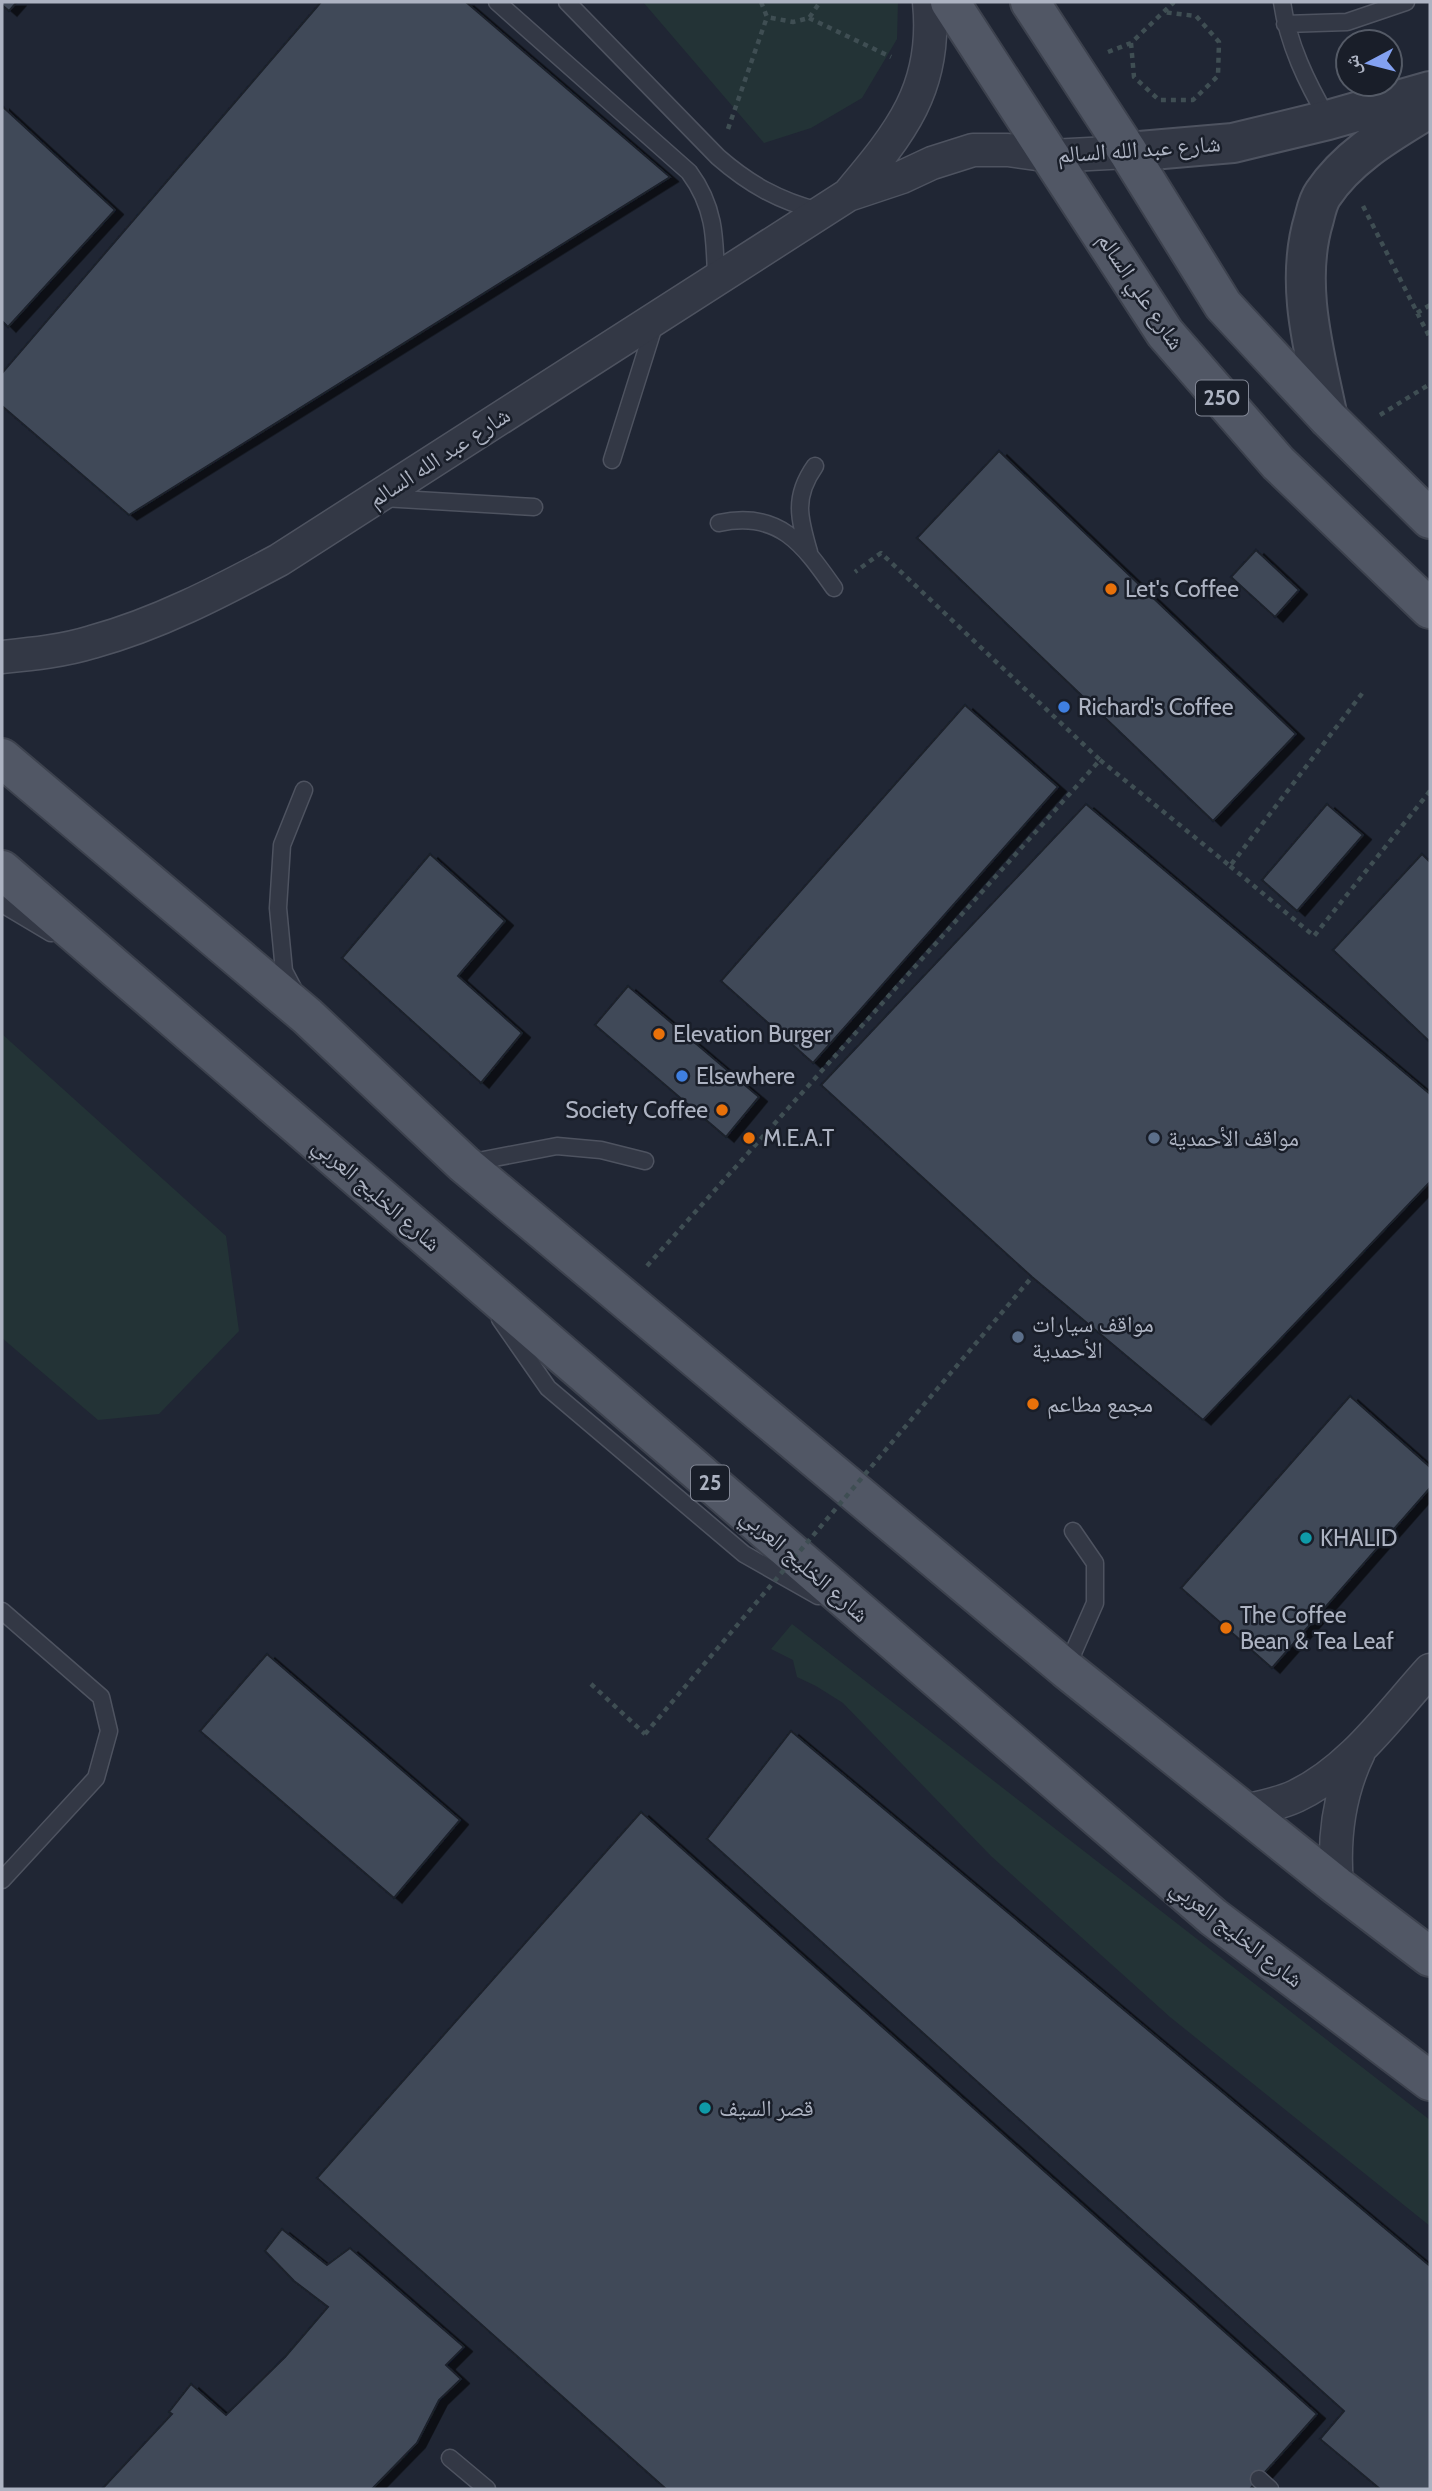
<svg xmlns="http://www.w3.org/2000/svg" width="1432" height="2491" viewBox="0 0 1432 2491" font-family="Cabin,'Noto Naskh Arabic',sans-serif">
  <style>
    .green { fill: #233336 }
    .building { fill: #414959; stroke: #1b202b; stroke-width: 2; filter: url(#shadow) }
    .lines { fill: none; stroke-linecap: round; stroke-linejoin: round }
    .service-casing { stroke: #4e5360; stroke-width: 19 }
    .minor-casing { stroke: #4e5360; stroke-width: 35 }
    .tertiary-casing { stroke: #4e5360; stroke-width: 42 }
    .primary-casing { stroke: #3d424e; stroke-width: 42 }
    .path { stroke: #3f4e53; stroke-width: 4.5; stroke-dasharray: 5 5; stroke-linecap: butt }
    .service { stroke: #333845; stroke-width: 16 }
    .minor { stroke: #333845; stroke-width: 32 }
    .tertiary { stroke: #333845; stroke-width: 38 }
    .primary { stroke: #515765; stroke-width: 38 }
    .path-bridge { stroke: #3f4e53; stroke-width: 4.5; stroke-dasharray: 5 5; stroke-linecap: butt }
    .food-dot { fill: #e8710a; stroke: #191e29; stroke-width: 2.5 }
    .shop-dot { fill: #3f7fe0; stroke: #191e29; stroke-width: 2.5 }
    .service-dot { fill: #5c6f8a; stroke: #191e29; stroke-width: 2.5 }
    .culture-dot { fill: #0f9aa8; stroke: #191e29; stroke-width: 2.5 }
    .labels { text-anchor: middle; stroke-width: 5; stroke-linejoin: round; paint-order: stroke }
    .shield { fill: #191e29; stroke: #818694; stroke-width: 2 }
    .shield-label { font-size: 21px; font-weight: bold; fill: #adb3c2 }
    .street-label { font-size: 23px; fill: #adb3c2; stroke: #191e29 }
    .poi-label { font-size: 23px; fill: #adb3c2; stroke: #191e29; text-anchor: start }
  </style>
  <defs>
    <filter id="shadow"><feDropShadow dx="8" dy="4.5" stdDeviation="0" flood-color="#0009"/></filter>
  </defs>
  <rect width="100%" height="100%" fill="#202634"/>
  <path class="green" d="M643,2H898L897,39L862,98L811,128L764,143Z
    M2,1034L226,1236L239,1331L159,1414L98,1420L2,1338Z
    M792,1624L1430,2120V2226L1170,2017L991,1856L843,1703L816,1686L797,1677L793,1660L771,1649Z"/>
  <path class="building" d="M2,2H17L9,11L2,5Z
    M321,2H466L670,177L129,515L2,406V373Z
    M2,106L115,210L8,327L2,321Z
    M999,451L1296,734L1213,821L917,538Z
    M1256,550L1299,590L1275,617L1231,577Z
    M965,705L1058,787L813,1063L721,981Z
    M1086,804L1430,1094V1182L1203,1420L1032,1277L821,1085Z
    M1327,804L1363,835L1297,911L1262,880Z
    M430,854L505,921L458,976L522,1033L481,1083L342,958Z
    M1422,854L1430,862V1042L1333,950Z
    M628,986L759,1097L726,1137L595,1025Z
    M1350,1396L1430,1467V1488L1272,1668L1181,1588Z
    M267,1654L460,1820L394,1898L200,1731Z
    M791,1731L1430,2266V2489H1380L1320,2439L1344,2411L707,1839Z
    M641,1812L1317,2414L1250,2489H666L317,2178Z
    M282,2229L327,2265L350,2248L464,2347L446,2365L461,2379L439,2400L417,2443L372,2489H102L172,2414L169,2412L191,2384L226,2415L285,2357L328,2307L294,2281L265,2251Z"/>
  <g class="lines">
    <defs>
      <path id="service" d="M497,2L689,172C715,207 715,238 716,280
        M567,2L718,157C749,184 779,201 819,211
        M1282,2C1288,44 1307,83 1328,119
        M1285,24L1347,22L1406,2
        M612,460L655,323
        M383,498L534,507
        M719,523C779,510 803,544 834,588
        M809,552C799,518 793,497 815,466
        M2,904L51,933
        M295,992L284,971L278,908L282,845L304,790
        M468,1163L557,1146L601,1150L645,1161
        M500,1319L548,1388L744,1554L818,1596
        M2,1611L101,1697L109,1731L96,1778L2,1880
        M1066,1669L1095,1603V1563L1073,1531
        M450,2458L487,2489
        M1259,2479L1270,2489"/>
      <path id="minor" d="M848,195C900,133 938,88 929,2
        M2,657C32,654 63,651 92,642C158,624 219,592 279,560L848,195L902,177L932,163L973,150H1008L1051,156L1128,152
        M1244,1811C1262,1807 1279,1804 1296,1796C1351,1770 1390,1714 1430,1670
        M1337,1886C1333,1839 1338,1795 1359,1752"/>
      <path id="tertiary" d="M1128,152L1233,143L1328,120L1430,91
        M1328,418C1315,354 1294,284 1314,219C1316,211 1318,201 1323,194C1349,155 1391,132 1430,108"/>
      <path id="primary" d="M950,2L1165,333L1278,463L1430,609
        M1030,2L1128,152L1223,305L1328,418L1430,519
        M2,758L307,1016L464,1164L1066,1669L1337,1886L1430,1957
        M2,870L1213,1917L1430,2081"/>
    </defs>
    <use href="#service" class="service-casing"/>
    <use href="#minor" class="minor-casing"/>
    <use href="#tertiary" class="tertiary-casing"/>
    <use href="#primary" class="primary-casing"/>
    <path class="path" d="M761,2L767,17L793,22L809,18L820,2
      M809,18L891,57
      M1131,43L1134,77L1159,100H1193L1218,76L1219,42L1196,16L1162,12
      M1108,52L1131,43L1174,2
      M728,129L767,17
      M1363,206L1430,338
      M1417,313L1430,305
      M1380,415L1430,384
      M1100,760L1230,866L1364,691
      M1230,866L1314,936L1430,791
      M647,1266L1100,760L881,553L855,572
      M591,1684L645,1734"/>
    <use href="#service" class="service"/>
    <use href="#minor" class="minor"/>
    <use href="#tertiary" class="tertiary"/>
    <use href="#primary" class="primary"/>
    <path class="path-bridge" d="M645,1734L1032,1277"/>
  </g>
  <g class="food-dot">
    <circle cx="1111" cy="589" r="7"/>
    <circle cx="659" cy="1034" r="7"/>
    <circle cx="722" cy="1110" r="7"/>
    <circle cx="749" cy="1138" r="7"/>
    <circle cx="1033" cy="1404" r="7"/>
    <circle cx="1226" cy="1628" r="7"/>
  </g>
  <g class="shop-dot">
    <circle cx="1064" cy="707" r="7"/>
    <circle cx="682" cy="1076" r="7"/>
  </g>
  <g class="service-dot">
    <circle cx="1154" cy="1138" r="7"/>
    <circle cx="1018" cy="1337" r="7"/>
  </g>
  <g class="culture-dot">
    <circle cx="1306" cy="1538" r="7"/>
    <circle cx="705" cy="2108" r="7"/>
  </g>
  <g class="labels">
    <g class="shield">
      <rect x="1196" y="380.5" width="52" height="35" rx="5"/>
      <rect x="691" y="1465.5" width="38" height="35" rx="5"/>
    </g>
    <g class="shield-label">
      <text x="1222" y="405">250</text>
      <text x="710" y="1490">25</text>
    </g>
    <g class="street-label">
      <text transform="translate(1139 149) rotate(-4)" y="8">شارع عبد الله السالم</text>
      <text transform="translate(1141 291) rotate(56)" y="8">شارع علي السالم</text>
      <text transform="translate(439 457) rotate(-33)" y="8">شارع عبد الله السالم</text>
      <text transform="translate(377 1194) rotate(41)" y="8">شارع الخليج العربي</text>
      <text transform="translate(805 1565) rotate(41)" y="8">شارع الخليج العربي</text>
      <text transform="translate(1237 1933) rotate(38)" y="8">شارع الخليج العربي</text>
    </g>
    <g class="poi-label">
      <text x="1125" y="597">Let's Coffee</text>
      <text x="1078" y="715">Richard's Coffee</text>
      <text x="673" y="1042">Elevation Burger</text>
      <text x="696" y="1084">Elsewhere</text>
      <text x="708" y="1118" text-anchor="end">Society Coffee</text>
      <text x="763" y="1146">M.E.A.T</text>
      <text x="1168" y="1146">مواقف الأحمدية</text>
      <text x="1032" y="1332">مواقف سيارات<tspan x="1032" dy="26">الأحمدية</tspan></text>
      <text x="1047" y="1412">مجمع مطاعم</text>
      <text x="1320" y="1546">KHALID</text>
      <text x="1240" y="1623">The Coffee<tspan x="1240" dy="26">Bean &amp; Tea Leaf</tspan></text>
      <text x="719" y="2116">قصر السيف</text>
    </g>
  </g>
  <rect width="1432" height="2491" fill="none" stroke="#adb3c2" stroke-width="7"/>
  <g transform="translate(1369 63) rotate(263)"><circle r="33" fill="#191e29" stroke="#545a66" stroke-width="2"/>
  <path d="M0-5L12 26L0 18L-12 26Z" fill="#83a1f1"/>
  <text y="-10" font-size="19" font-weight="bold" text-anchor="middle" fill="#adb3c2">ش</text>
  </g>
</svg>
